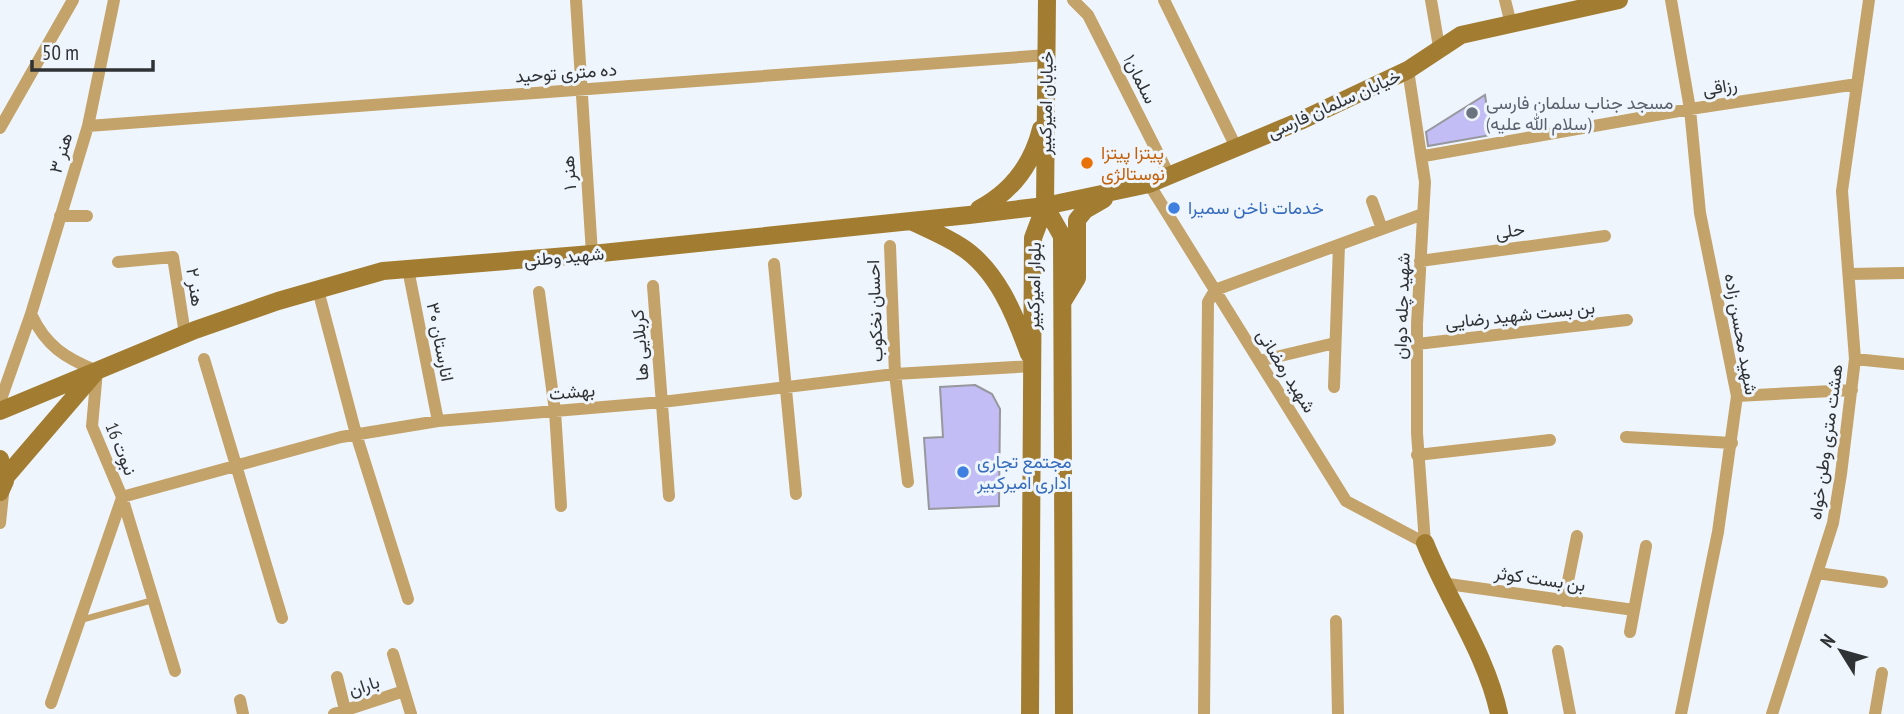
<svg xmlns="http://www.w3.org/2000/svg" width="1904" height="714" viewBox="0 0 1904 714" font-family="'PT Sans Narrow',Vazirmatn,sans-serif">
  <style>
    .building { fill: #c2bdf4; stroke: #97979e; stroke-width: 2 }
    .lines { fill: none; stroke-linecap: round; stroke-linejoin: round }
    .lane { stroke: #c3a369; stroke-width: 6 }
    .street { stroke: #c3a369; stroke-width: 12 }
    .secondary { stroke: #a27d31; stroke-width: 18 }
    .worship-dot { fill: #6b7280; stroke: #eff5fc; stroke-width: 2.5 }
    .food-dot { fill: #e8710a; stroke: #eff5fc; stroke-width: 2.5 }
    .shop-dot { fill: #3f7fe0; stroke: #eff5fc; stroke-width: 2.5 }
    .labels { text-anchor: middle; stroke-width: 6; stroke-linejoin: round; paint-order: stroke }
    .street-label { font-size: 18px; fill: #303335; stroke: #eff5fc }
    .worship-label { font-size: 18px; fill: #5b616d; stroke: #eff5fc; text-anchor: start }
    .food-label { font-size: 18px; fill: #c56008; stroke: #eff5fc; text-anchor: start }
    .shop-label { font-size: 18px; fill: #366cbe; stroke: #eff5fc; text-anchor: start }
  </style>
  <rect width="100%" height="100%" fill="#eff5fc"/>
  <path class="building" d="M1485,95L1491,135L1428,146L1426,132Z
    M975,385L992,394L1000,409L999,506L929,509L924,438L943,437L940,387Z"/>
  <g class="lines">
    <path class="lane" d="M81,620L153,600"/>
    <path class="street" d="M576,0L592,254
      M1073,0L1088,15L1170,177
      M1164,0L1236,147
      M1431,0L1439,47
      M1505,0L1511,24
      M1671,0L1690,109L1700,213L1737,396L1718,532L1681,714
      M1408,70L1425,182L1417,324V433L1425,543
      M88,126L1047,55
      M0,128L73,0
      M1424,156L1690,109L1857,84
      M1149,184L1346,501L1425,543
      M1372,201L1382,229
      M60,216H87
      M890,246L895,374L908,482
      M1420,261L1605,236
      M118,262L173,257L185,334
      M774,264L796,494
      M408,269L438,421
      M1849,274L1903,273
      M653,286L669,496
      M318,290L356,434L408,599
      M539,292L555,411L561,506
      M31,314C46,346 65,358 97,371L92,426L122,497L175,671
      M1417,344L1627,320
      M204,359L282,618
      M1855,359L1904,364
      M1259,361L1335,343
      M1334,387L1339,245
      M1737,396L1852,390
      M0,402L31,314L88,126L114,0
      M1626,437L1732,443
      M1417,455L1550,440
      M122,497L341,437L438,421L662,402L895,374L1033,366
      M0,523L4,485
      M1817,573L1882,582
      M1441,583L1634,610
      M1564,601L1577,536
      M1336,621L1338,714
      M1630,632L1646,546
      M1558,651L1570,714
      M393,654L411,714
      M337,677L346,714
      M240,700L243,714
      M51,703L122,498
      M334,714L404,691
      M1204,714L1208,302L1215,290L1423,214
      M1772,714L1833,523L1841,474L1855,359L1842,191L1869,0
      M1875,714L1882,673"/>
    <path class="secondary" d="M1045,206L1062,236L1064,714
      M979,209C1011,192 1032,165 1041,129
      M911,221C927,229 945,236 960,246C997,269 1015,315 1029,354
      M1063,301L1077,278V220L1085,210L1104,199
      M0,411L195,330L278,301L383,271L592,254L969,215L1045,206L1149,184L1300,121L1408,70L1461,35L1619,0
      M0,459L5,481L0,492
      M4,479L95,373
      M1425,543C1448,601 1486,653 1499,714
      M1030,714L1033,238L1045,206L1047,0"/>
  </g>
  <circle class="worship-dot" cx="1472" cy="113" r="7"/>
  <circle class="food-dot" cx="1087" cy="163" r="7"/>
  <g class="shop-dot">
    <circle cx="1174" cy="208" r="7"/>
    <circle cx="963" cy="472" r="7"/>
  </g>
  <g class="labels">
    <g class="street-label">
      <text transform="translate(566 73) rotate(-4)" y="6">ده متری توحید</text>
      <text transform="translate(1140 79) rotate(63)" y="6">سلمان۱</text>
      <text transform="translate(1720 87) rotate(-9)" y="6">رزاقی</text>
      <text transform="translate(1046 103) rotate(-89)" y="6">خیابان امیرکبیر</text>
      <text transform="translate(1334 104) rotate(-24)" y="6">خیابان سلمان فارسی</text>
      <text transform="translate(61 153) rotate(-73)" y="6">هنر ۳</text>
      <text transform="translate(569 173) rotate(-94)" y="6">هنر ۱</text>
      <text transform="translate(1510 231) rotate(-8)" y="6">حلی</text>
      <text transform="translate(564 257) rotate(-5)" y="6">شهید وطنی</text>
      <text transform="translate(1034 286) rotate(-89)" y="6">بلوار امیرکبیر</text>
      <text transform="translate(195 287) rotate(82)" y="6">هنر ۲</text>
      <text transform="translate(1402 306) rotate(-88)" y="6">شهید چله دوان</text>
      <text transform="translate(875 311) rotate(-92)" y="6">احسان نخکوب</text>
      <text transform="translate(1520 315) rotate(-6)" y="6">بن بست شهید رضایی</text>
      <text transform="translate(1741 334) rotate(80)" y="6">شهید محسن زاده</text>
      <text transform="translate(440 342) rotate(79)" y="6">انارستان ۳۰</text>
      <text transform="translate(640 345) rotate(-94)" y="6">کربلایی ها</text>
      <text transform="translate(1286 371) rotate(58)" y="6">شهید رمضانی</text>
      <text transform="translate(572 392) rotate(-5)" y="6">بهشت</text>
      <text transform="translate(1826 442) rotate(-82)" y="6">هشت متری وطن خواه</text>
      <text transform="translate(121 449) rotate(68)" y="6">نبوت 16</text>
      <text transform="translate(1540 579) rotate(8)" y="6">بن بست کوثر</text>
      <text transform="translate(364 686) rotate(-18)" y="6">باران</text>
    </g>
    <g class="worship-label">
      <text x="1486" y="109">مسجد جناب سلمان فارسی<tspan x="1486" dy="21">(سلام الله علیه)</tspan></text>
    </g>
    <g class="food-label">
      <text x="1101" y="159">پیتزا پیتزا<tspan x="1101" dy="21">نوستالژی</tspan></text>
    </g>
    <g class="shop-label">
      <text x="1188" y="214">خدمات ناخن سمیرا</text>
      <text x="977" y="468">مجتمع تجاری<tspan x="977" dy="21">اداری امیرکبیر</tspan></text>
    </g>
  </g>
  <g transform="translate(1841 651) rotate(307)" stroke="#eff5fc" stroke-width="5" paint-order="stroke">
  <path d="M0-5L12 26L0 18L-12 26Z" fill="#303335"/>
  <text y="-10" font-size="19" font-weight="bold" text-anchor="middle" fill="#303335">N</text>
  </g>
  <path d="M32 60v10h121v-10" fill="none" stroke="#303335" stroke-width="3.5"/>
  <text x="42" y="60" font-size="21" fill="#303335" stroke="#eff5fc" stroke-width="5" paint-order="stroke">50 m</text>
</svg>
